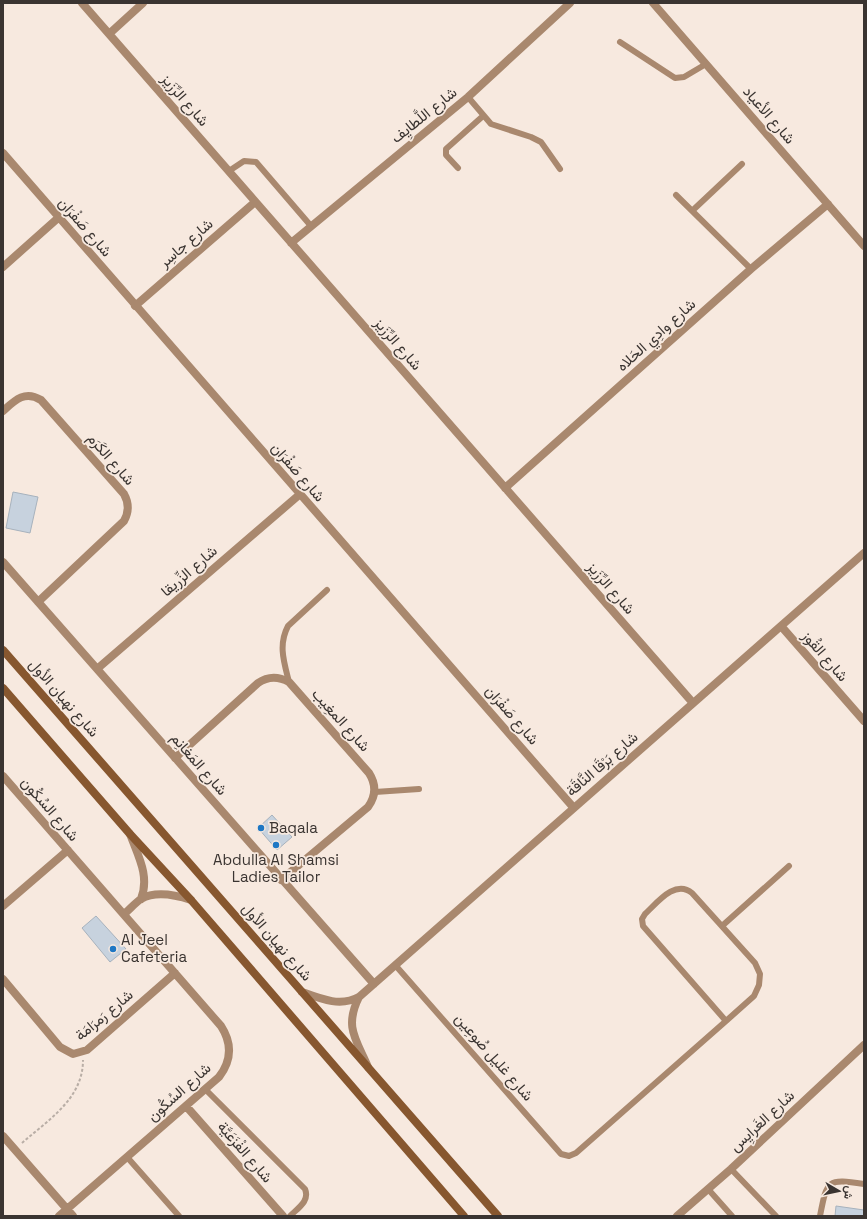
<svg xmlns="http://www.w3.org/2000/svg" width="867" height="1219" viewBox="0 0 867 1219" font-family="'Space Grotesk',Vazirmatn,sans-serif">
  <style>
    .building { fill: #c7d2de; stroke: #a7b2bd }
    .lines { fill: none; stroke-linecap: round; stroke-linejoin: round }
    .path { stroke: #b9aea6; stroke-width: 2; stroke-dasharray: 3 2; stroke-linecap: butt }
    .service { stroke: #a9886e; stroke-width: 6 }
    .minor { stroke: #a9886e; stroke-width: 8 }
    .secondary { stroke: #87572f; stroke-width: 8 }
    .poi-dot { fill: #1d77c4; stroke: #f7e9df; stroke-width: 1.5 }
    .labels { text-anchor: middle; stroke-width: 3.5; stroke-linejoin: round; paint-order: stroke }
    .street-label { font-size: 15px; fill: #3a3431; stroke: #f7e9df }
    .poi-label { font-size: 15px; fill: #3a3431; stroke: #f7e9df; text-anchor: start }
  </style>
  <rect width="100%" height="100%" fill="#f7e9df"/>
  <path class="building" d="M13,492L38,497L30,533L6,528Z
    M272,815L292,837L277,850L258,828Z
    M96,916L126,949L110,962L82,928Z
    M836,1206L864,1210V1216H835Z"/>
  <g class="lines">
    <path class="path" d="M22,1143C48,1120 83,1099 83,1060"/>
    <path class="service" d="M620,42L675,78L684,77L706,64
      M468,97L491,124L531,137L541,142L560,169
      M458,168L446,155V149L483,116
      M229,171L244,161L256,162L311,226
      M676,195L751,269
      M692,211L742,164
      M289,682C284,662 278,645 288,626L327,590
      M375,792L419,789
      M722,926L789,866
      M396,966L561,1154L569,1156L576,1153L726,1021L754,996L759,985L760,974L755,963L692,893C675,879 657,903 645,914L642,919L643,926L726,1021
      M205,1089L305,1189C310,1201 298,1208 290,1216
      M127,1157L179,1216
      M731,1169L776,1216
      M708,1189L732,1216
      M820,1216C827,1180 827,1178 864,1184"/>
    <path class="minor" d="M82,3L693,703
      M653,3L864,246
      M109,34L143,3
      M3,153L573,807
      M291,243L468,97L570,3
      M3,267L58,218
      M135,306L255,202
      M3,411C15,400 25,390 41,400L124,494C129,503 129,512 124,521L38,602
      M505,488L751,269L828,204
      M3,562L374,984
      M781,626L864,721
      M97,669L299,495
      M175,758L258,683C268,676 278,676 289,682L369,773C376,784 376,796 368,807L281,880
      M3,776L221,1026C232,1043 232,1060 219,1077L59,1216
      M130,834C138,856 150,876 141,899
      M3,906L68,850
      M124,914C129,910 135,903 141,899C155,891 176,895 191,900
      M3,979L60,1047L73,1054L87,1050L175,973
      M302,992C321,999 340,1007 359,997L864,553
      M359,997C344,1027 356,1039 368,1067
      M186,1106L283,1216
      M3,1136L73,1216
      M677,1216L731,1169L864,1045"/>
    <path class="secondary" d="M3,650L498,1216
      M3,688L130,834L191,900L464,1216"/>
  </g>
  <g class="poi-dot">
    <circle cx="261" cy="828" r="4"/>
    <circle cx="276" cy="845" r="4"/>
    <circle cx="113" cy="949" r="4"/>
  </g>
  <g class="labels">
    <g class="street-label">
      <text transform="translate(185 100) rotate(49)" y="5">شارع الرِّزَيز</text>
      <text transform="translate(424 115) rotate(-39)" y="5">شارع اللَّطايِف</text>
      <text transform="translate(769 115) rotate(49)" y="5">شارع الأعياد</text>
      <text transform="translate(85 227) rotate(49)" y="5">شارع صَفْرَان</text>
      <text transform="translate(186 243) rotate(-41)" y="5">شارع جاسِر</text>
      <text transform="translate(656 335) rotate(-42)" y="5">شارع وادِي الحَلاه</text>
      <text transform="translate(398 344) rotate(49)" y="5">شارع الرِّزَيز</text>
      <text transform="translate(111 459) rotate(49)" y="5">شارع الكَرَم</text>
      <text transform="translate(298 472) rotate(49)" y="5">شارع صَفْرَان</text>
      <text transform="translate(189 571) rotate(-41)" y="5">شارع الزِّريقا</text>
      <text transform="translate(611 588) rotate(49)" y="5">شارع الرِّزَيز</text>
      <text transform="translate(825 656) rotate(49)" y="5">شارع القُوز</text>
      <text transform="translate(64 698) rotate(49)" y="5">شارع نهيان الأول</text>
      <text transform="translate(512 715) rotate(49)" y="5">شارع صَفْرَان</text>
      <text transform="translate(341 720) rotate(48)" y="5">شارع المغِيب</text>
      <text transform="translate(199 764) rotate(49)" y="5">شارع المَغانِم</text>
      <text transform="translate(602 764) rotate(-41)" y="5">شارع بَرْقَا النَّاقَة</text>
      <text transform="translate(50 809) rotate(49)" y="5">شارع السُكُون</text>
      <text transform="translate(277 942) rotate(49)" y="5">شارع نهيان الأول</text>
      <text transform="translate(104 1015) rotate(-40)" y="5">شارع رَمرَامَة</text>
      <text transform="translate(494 1057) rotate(49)" y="5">شارع غليل صُوعِين</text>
      <text transform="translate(179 1092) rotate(-42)" y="5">شارع السُكُون</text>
      <text transform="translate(762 1121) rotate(-43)" y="5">شارع الغَرايِس</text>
      <text transform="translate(245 1152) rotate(49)" y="5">شارع الفْزَعَيَّة</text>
    </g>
    <g class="poi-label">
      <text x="269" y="833">Baqala</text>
      <text x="276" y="865" text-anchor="middle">Abdulla Al Shamsi<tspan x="276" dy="17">Ladies Tailor</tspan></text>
      <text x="121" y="945">Al Jeel<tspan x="121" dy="17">Cafeteria</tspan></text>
    </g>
  </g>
  <rect width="867" height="1219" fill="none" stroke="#3a3431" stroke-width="8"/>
  <g transform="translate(839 1191) rotate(99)" stroke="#f7e9df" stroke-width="3" paint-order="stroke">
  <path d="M0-3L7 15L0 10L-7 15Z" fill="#3a3431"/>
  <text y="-6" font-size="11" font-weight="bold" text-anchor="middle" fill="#3a3431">ش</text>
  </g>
</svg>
